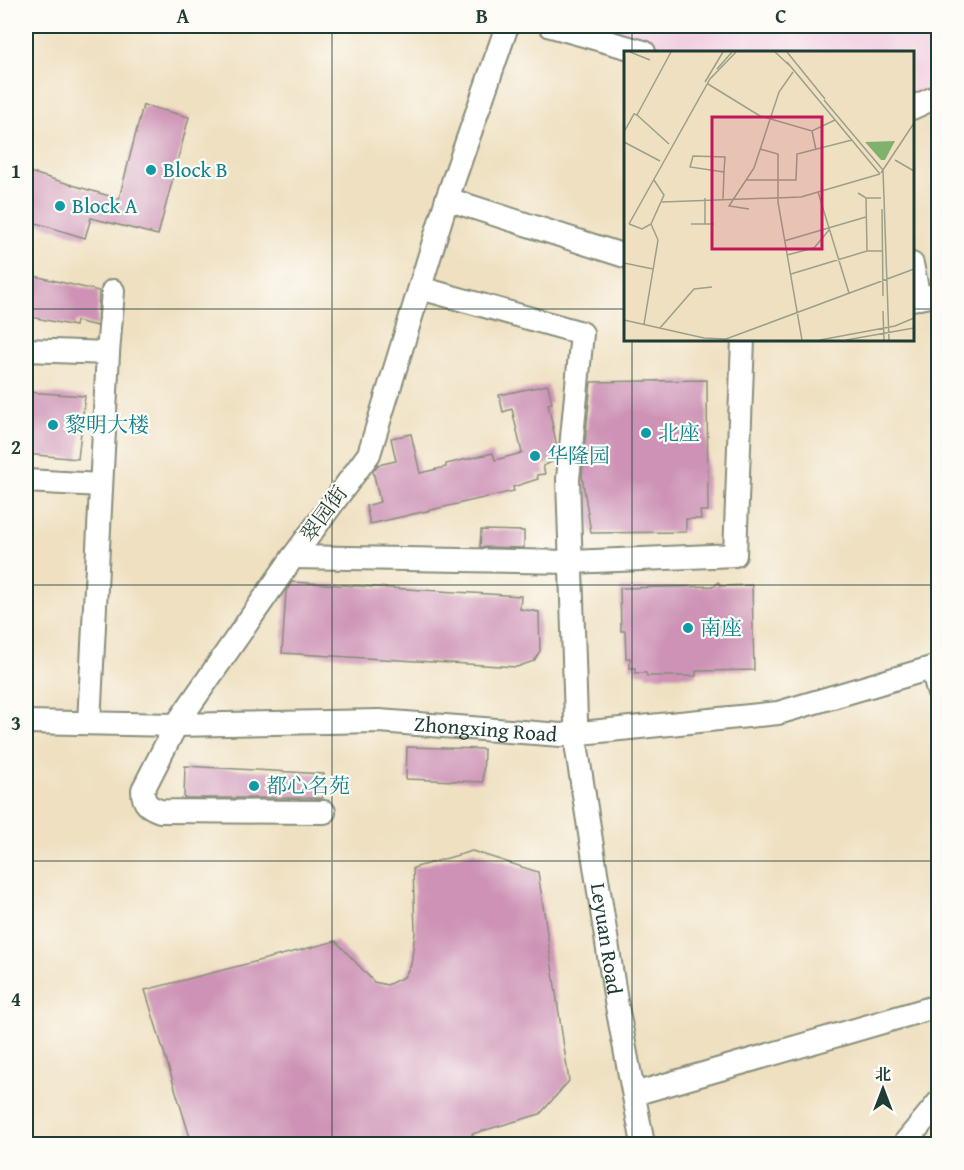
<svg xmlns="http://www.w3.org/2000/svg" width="964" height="1170" viewBox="0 0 964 1170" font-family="'Gentium Book Plus','Noto Serif SC',serif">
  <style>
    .built { fill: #f2cfe2 }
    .building { fill: #cd92b5 }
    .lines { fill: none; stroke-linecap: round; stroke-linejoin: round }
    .minor-casing { stroke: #878e7a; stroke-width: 26 }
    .minor { stroke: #fff; stroke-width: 22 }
    .grid { fill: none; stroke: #1f3d34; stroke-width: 1.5; stroke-opacity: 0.55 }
    .culture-dot { fill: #0f9aa8; stroke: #fdfcf7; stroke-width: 2 }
    .labels { text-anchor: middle; stroke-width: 4.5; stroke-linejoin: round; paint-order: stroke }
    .culture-label { font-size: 21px; fill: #0d838f; stroke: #fdfcf7; text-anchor: start }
    .street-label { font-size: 21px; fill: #1f3d34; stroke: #fdfcf7 }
    .inset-road { fill: none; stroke: #9c9f89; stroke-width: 1.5 }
    .view { fill: #c2185b; fill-opacity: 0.15; stroke: #c2185b; stroke-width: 3 }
    .inset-edge { fill: none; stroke: #1f3d34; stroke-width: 3 }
    .neatline { fill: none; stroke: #1f3d34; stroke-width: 2 }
    .grid-label { font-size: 20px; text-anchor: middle; font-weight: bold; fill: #1f3d34 }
  </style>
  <rect width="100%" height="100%" fill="#fdfcf7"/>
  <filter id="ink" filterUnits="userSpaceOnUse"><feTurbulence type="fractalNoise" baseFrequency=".0167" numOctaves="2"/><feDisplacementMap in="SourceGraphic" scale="12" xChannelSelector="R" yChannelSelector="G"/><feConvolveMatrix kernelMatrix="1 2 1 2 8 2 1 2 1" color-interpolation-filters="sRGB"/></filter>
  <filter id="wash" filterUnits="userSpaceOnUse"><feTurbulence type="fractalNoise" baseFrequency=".008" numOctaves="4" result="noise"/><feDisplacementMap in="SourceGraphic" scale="24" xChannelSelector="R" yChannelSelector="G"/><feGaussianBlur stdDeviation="1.35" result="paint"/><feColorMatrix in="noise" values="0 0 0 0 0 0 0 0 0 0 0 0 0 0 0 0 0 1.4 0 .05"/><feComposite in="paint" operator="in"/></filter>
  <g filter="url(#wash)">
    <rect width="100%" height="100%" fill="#efe0c1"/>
    <path class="built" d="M573,26H938V79L912,95V52H667Z"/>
    <g id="blocks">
      <path class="building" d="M143,105L189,117L158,235L91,218L85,238L26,220V171L119,199Z
        M26,274L99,291L97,326L76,321L75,326L26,316Z
        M707,380L708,511H700L701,519H686V532L591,533L582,476L591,382Z
        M548,385L552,403L548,404L557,447L556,460L543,466L545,474L537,475L538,479L513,487L514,491L370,524L366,506L380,502L373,471L378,465L396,461L391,438L411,434L420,473L446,467V464L493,453L495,460L522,453L512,409L503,412L499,395Z
        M26,392L85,396L78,459L26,454Z
        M481,530L524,531V548L480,547Z
        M292,582L521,596L520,609L539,612L540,651L534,661L517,667L282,653L286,591Z
        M718,582L721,586L752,585L754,670L696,671V676H647L646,673H635V668H630V658H626L625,631H621L620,588L715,586Z
        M407,747L484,749L483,782L406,779Z
        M185,766L324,774L323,798H184Z
        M472,851L538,872L569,1081L540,1114L472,1134L475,1144H192L145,990L336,941L374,982L387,985L404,977L411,965L415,932L413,868Z"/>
    </g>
  </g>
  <g filter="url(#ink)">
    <use href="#blocks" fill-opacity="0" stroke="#878e7a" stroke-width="1.5"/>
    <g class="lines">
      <defs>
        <g id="minor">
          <path d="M551,26L644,52"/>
          <path d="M912,108L938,96"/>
          <path d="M447,199L625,256"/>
          <path d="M912,264L919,298"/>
          <path id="s1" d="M420,288L582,333L568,479L577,750L616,1001L643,1144"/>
          <path d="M912,299L938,295"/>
          <path d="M26,350L108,353L89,723"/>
          <path d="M108,353L113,291"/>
          <path d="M26,481L101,485"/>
          <path d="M293,557L571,562L735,555L743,339"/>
          <path d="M932,668L938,690"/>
          <path id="s2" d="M26,722L176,725L379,721L561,735L778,713L938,666"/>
          <path d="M324,812L160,811C149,807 143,804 143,790L176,725L293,557L369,454L447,199L507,26"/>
          <path d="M634,1094L938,1006"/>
          <path d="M904,1144L938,1103"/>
        </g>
      </defs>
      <use href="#minor" class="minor-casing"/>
      <use href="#minor" class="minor"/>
    </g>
  </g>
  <path class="grid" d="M332,26V1144M632,26V52M26,309H625M912,309H938M632,339V1144M26,585H938M26,861H938"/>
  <g class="culture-dot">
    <circle cx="151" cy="170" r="6"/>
    <circle cx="60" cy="206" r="6"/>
    <circle cx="53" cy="425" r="6"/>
    <circle cx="646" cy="433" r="6"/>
    <circle cx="535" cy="456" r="6"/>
    <circle cx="688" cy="628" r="6"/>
    <circle cx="254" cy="786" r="6"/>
  </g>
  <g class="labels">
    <g class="culture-label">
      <text x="163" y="177">Block B</text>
      <text x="72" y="213">Block A</text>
      <text x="65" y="432">黎明大楼</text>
      <text x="658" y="440">北座</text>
      <text x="547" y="463">华隆园</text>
      <text x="700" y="635">南座</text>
      <text x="266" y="793">都心名苑</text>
    </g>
    <g class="street-label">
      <text transform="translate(324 514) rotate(-54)" y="7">翠园街</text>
      <text dy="7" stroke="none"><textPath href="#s2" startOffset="460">Zhongxing Road</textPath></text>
      <text dy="7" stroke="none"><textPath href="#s1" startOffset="777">Leyuan Road</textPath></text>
    </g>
  </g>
  <g transform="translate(624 51)">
    <rect width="290" height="290" fill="#efe0c1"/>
    <path d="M271,90L261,109H257L241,91Z" fill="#80b26d"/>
    <path class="inset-road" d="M6,1L26,9M151,1L165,14M163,1L201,48M163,11L256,123M93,18L108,1M0,28V67M81,31L99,1M84,33L136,65L188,80L211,69M200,49L259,119M13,64L47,1M13,64L45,93M188,80L192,99M0,81L10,63L13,64M0,91L36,110M136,98L154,103V151L178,289M271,109L290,120M259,119L265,289M257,122L290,72M122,129H172L173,103L228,89M194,141L225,242M234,142L242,147H257M242,147L243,200M99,148L100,121L101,106L69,105L66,116L100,121M38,151L177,146L256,123M125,158L105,155L130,117L155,41L169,21M258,158L259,245M5,173L18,178L27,173L40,144L30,129M5,173L86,28L112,1M67,173H90M81,173V147M160,190L242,166M163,204L190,197L205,179M0,212L29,218M167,223L243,200H258M259,260L260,289M0,269L80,287L102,288L290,218M20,273L34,189L27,173M36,277L70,238L88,236M196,289L271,275L290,267M222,289L290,277"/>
    <path class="view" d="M88,66H198V198H88Z"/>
    <rect width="290" height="290" class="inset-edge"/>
  </g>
  <rect width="964" height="1170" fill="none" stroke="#fdfcf7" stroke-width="66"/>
  <g transform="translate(883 1089)" stroke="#fdfcf7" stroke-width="4.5" paint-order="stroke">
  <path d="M0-4.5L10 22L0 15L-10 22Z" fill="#1f3d34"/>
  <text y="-9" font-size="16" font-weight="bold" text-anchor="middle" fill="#1f3d34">北</text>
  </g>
  <rect x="33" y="33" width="898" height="1104" class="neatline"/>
  <g class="grid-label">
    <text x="183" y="23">A</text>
    <text x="482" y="23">B</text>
    <text x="781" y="23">C</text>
    <text x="16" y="178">1</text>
    <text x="16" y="454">2</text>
    <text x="16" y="730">3</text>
    <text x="16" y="1006">4</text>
  </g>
</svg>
